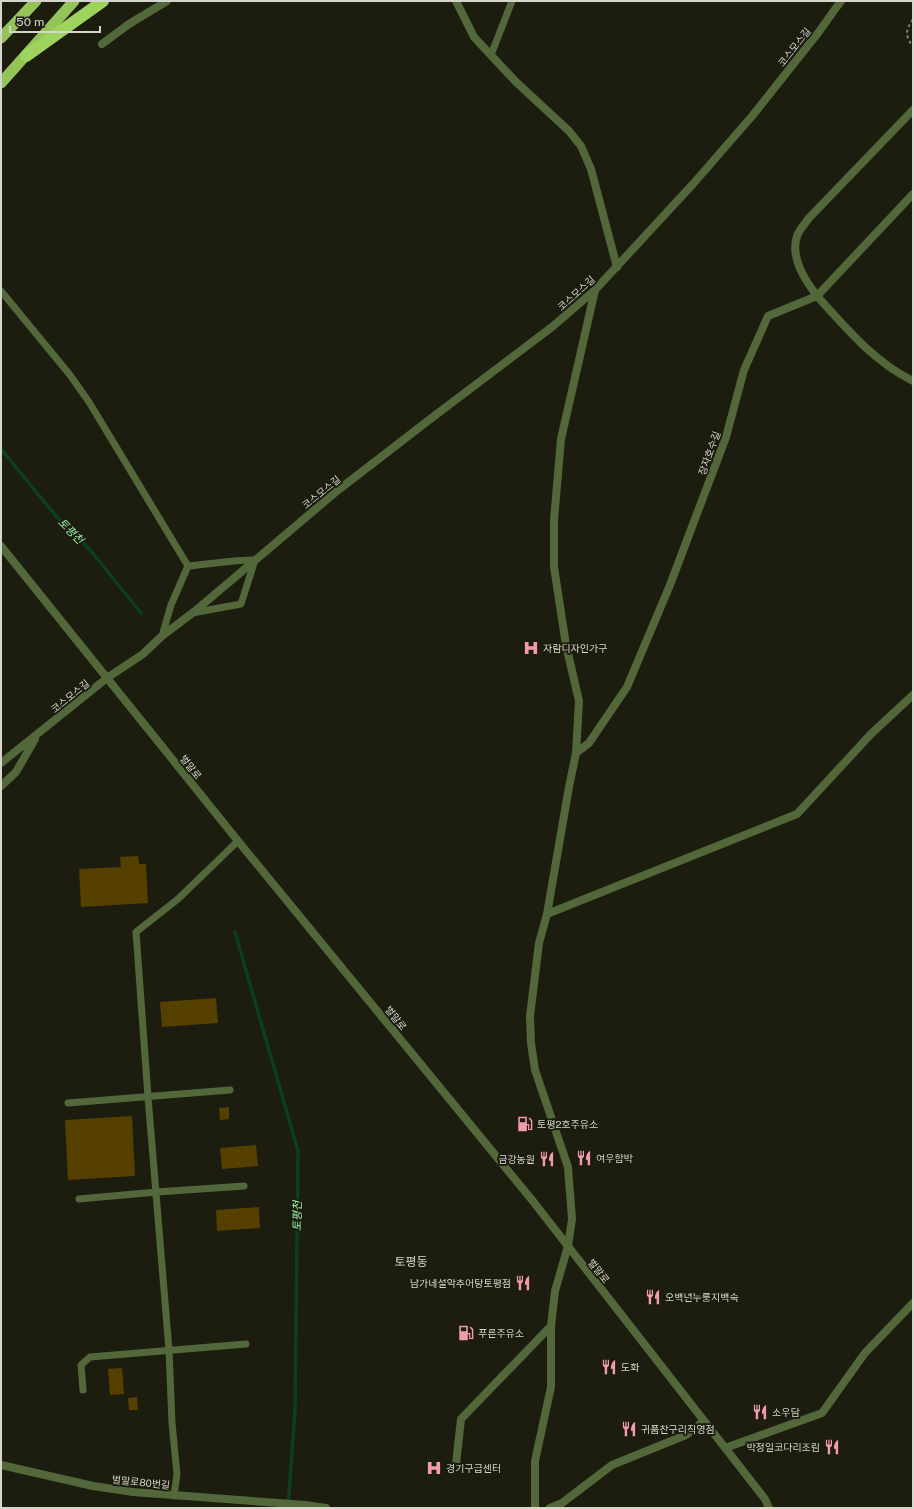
<svg xmlns="http://www.w3.org/2000/svg" width="914" height="1509" viewBox="0 0 914 1509" font-family="'Public Sans','Noto Sans KR',sans-serif">
  <style>
    .lines { fill: none; stroke-linecap: round; stroke-linejoin: round }
    .stream { stroke: #0b3f1d; stroke-width: 3.5 }
    .building { fill: #554000 }
    .path { stroke: #808176; stroke-width: 2; stroke-dasharray: 3 3; stroke-linecap: butt }
    .service { stroke: #52683b; stroke-width: 7 }
    .minor { stroke: #52683b; stroke-width: 8 }
    .tertiary { stroke: #52683b; stroke-width: 8 }
    .trunk { stroke: #94c458; stroke-width: 11 }
    .motorway { stroke: #9ed45d; stroke-width: 12 }
    .labels { text-anchor: middle; stroke-width: 4; stroke-linejoin: round; paint-order: stroke }
    .street-label { font-size: 10px; fill: #d6d6ce; stroke: #1c1d0f }
    .poi-label { font-size: 10px; fill: #d6d6ce; stroke: #1c1d0f; text-anchor: start }
    .water-label { font-size: 11px; font-style: italic; fill: #9af4af; stroke: #1c1d0f }
    .quarter-label { font-size: 12px; fill: #d6d6ce; stroke: #1c1d0f }
  </style>
  <rect width="100%" height="100%" fill="#1c1d0f"/>
  <g class="lines">
    <path class="stream" d="M1,449L56,516L91,551L141,613
      M235,932L298,1151L295,1410L288,1508"/>
  </g>
  <path class="building" d="M138,856L139,864H146L148,903L81,907L79,869L121,867L120,857Z
    M216,998L218,1023L162,1027L160,1002Z
    M229,1107V1119L220,1120L219,1108Z
    M132,1116L135,1176L68,1180L65,1120Z
    M256,1145L258,1166L222,1169L220,1148Z
    M259,1207L260,1228L217,1231L216,1210Z
    M122,1368L124,1394L110,1395L108,1369Z
    M137,1397L138,1410H129L128,1398Z"/>
  <g class="lines">
    <path class="path" d="M913,19C905,31 905,35 913,47"/>
    <path class="service" d="M491,55L512,1
      M1,291L70,375L89,402L188,566
      M162,636L171,605L188,566C211,564 232,560 255,560L241,604L192,613
      M68,1103L230,1090
      M79,1199L157,1192L244,1186
      M83,1390L81,1365L90,1357L246,1344
      M174,1496L177,1474L172,1423L169,1350L148,1097L136,932L178,899L238,841"/>
    <path class="minor" d="M456,1L474,37L515,81L569,131L581,146L591,169L617,267
      M102,44L129,24L167,1
      M913,110L809,218C805,224 799,230 797,236C790,258 805,280 817,296L913,194
      M576,753L589,743L627,687L670,585L726,437L744,370L768,316L817,296C846,328 874,362 913,381
      M1,763L107,678L143,654L162,636L195,611L337,491L429,420L552,327L595,290L693,184L753,115L818,33L841,1
      M1,786L16,772L35,739
      M547,914L797,814L871,734L913,695
      M725,1448L822,1413L865,1353L913,1303
      M456,1464L461,1419L551,1326
      M1,1465L93,1486L133,1492L305,1505L326,1508
      M535,1508V1461L551,1387V1326L555,1291L568,1246L572,1219L568,1167L535,1070L531,1043L530,1016L539,943L547,914L569,787L576,753L579,701L566,645L554,567V520L561,439L595,290
      M550,1508L562,1503L612,1465L686,1435L704,1421"/>
    <path class="tertiary" d="M1,546L238,841L532,1200L765,1499L769,1508"/>
    <path class="trunk" d="M1,38L36,1
      M1,83L74,1"/>
    <path class="motorway" d="M26,56L103,1"/>
  </g>
  <defs>
    <symbol id="hospital-bare" viewBox="-9 -9 18 18"><path d="M-5-5h3v3.5h4V-5h3V5h-3V1.5h-4V5h-3Z" fill="#f29aaf" stroke="#1c1d0f" stroke-width="2.5" paint-order="stroke"/></symbol>
    <symbol id="fuel-bare" viewBox="-9 -9 18 18"><path d="M-5.5-6h7V0h2V4h1.3V-2.5L3-4.5l.8-.8L6-3V5H2.5V1h-1V6h-7ZM-4.2-4.7v3.2H.2V-4.7Z" fill="#f29aaf" stroke="#1c1d0f" stroke-width="2.5" paint-order="stroke"/></symbol>
    <symbol id="restaurant-bare" viewBox="-9 -9 18 18"><path d="M-5-6h1v4h1v-4h1v4h1v-4h1v5L-1.5 .5V6h-2V.5L-5-1ZM5-6V6H3V1.5H1.5Q1.5-4 5-6Z" fill="#f29aaf" stroke="#1c1d0f" stroke-width="2.5" paint-order="stroke"/></symbol>
  </defs>
  <g fill-rule="evenodd">
    <use href="#hospital-bare" x="520" y="637" width="22" height="22"/>
    <use href="#fuel-bare" x="514" y="1113" width="22" height="22"/>
    <use href="#restaurant-bare" x="573" y="1147" width="22" height="22"/>
    <use href="#restaurant-bare" x="536" y="1148" width="22" height="22"/>
    <use href="#restaurant-bare" x="512" y="1272" width="22" height="22"/>
    <use href="#restaurant-bare" x="642" y="1286" width="22" height="22"/>
    <use href="#fuel-bare" x="455" y="1322" width="22" height="22"/>
    <use href="#restaurant-bare" x="598" y="1356" width="22" height="22"/>
    <use href="#restaurant-bare" x="749" y="1401" width="22" height="22"/>
    <use href="#restaurant-bare" x="618" y="1418" width="22" height="22"/>
    <use href="#restaurant-bare" x="821" y="1436" width="22" height="22"/>
    <use href="#hospital-bare" x="423" y="1457" width="22" height="22"/>
  </g>
  <g class="labels">
    <g class="street-label">
      <text transform="translate(794 47) rotate(-52)" y="4">코스모스길</text>
      <text transform="translate(576 293) rotate(-42)" y="4">코스모스길</text>
      <text transform="translate(709 453) rotate(-70)" y="4">장자호수길</text>
      <text transform="translate(321 492) rotate(-39)" y="4">코스모스길</text>
      <text transform="translate(70 696) rotate(-39)" y="4">코스모스길</text>
      <text transform="translate(191 767) rotate(51)" y="4">벌말로</text>
      <text transform="translate(396 1018) rotate(51)" y="4">벌말로</text>
      <text transform="translate(599 1271) rotate(52)" y="4">벌말로</text>
      <text transform="translate(141 1482) rotate(6)" y="4">벌말로80번길</text>
    </g>
    <g class="poi-label">
      <text x="543" y="652">자람디자인가구</text>
      <text x="537" y="1128">토평2호주유소</text>
      <text x="596" y="1162">여우함박</text>
      <text x="535" y="1163" text-anchor="end">금강농원</text>
      <text x="511" y="1287" text-anchor="end">남가네설악추어탕토평점</text>
      <text x="665" y="1301">오백년누룽지백숙</text>
      <text x="478" y="1337">푸른주유소</text>
      <text x="621" y="1371">도화</text>
      <text x="772" y="1416">소우담</text>
      <text x="641" y="1433">귀품찬구리직영점</text>
      <text x="820" y="1451" text-anchor="end">박정일코다리조림</text>
      <text x="446" y="1472">경기구급센터</text>
    </g>
    <g class="water-label">
      <text transform="translate(71 531) rotate(45)" y="4">토평천</text>
      <text transform="translate(297 1216) rotate(-89)" y="4">토평천</text>
    </g>
    <g class="quarter-label">
      <text x="411" y="1266">토평동</text>
    </g>
  </g>
  <rect width="914" height="1509" fill="none" stroke="#d6d6ce" stroke-width="4"/>
  <path d="M10 26v6h90v-6" fill="none" stroke="#d6d6ce" stroke-width="2"/>
  <text x="16" y="26" font-size="12" fill="#d6d6ce" stroke="#1c1d0f" stroke-width="3" paint-order="stroke">50 m</text>
</svg>
